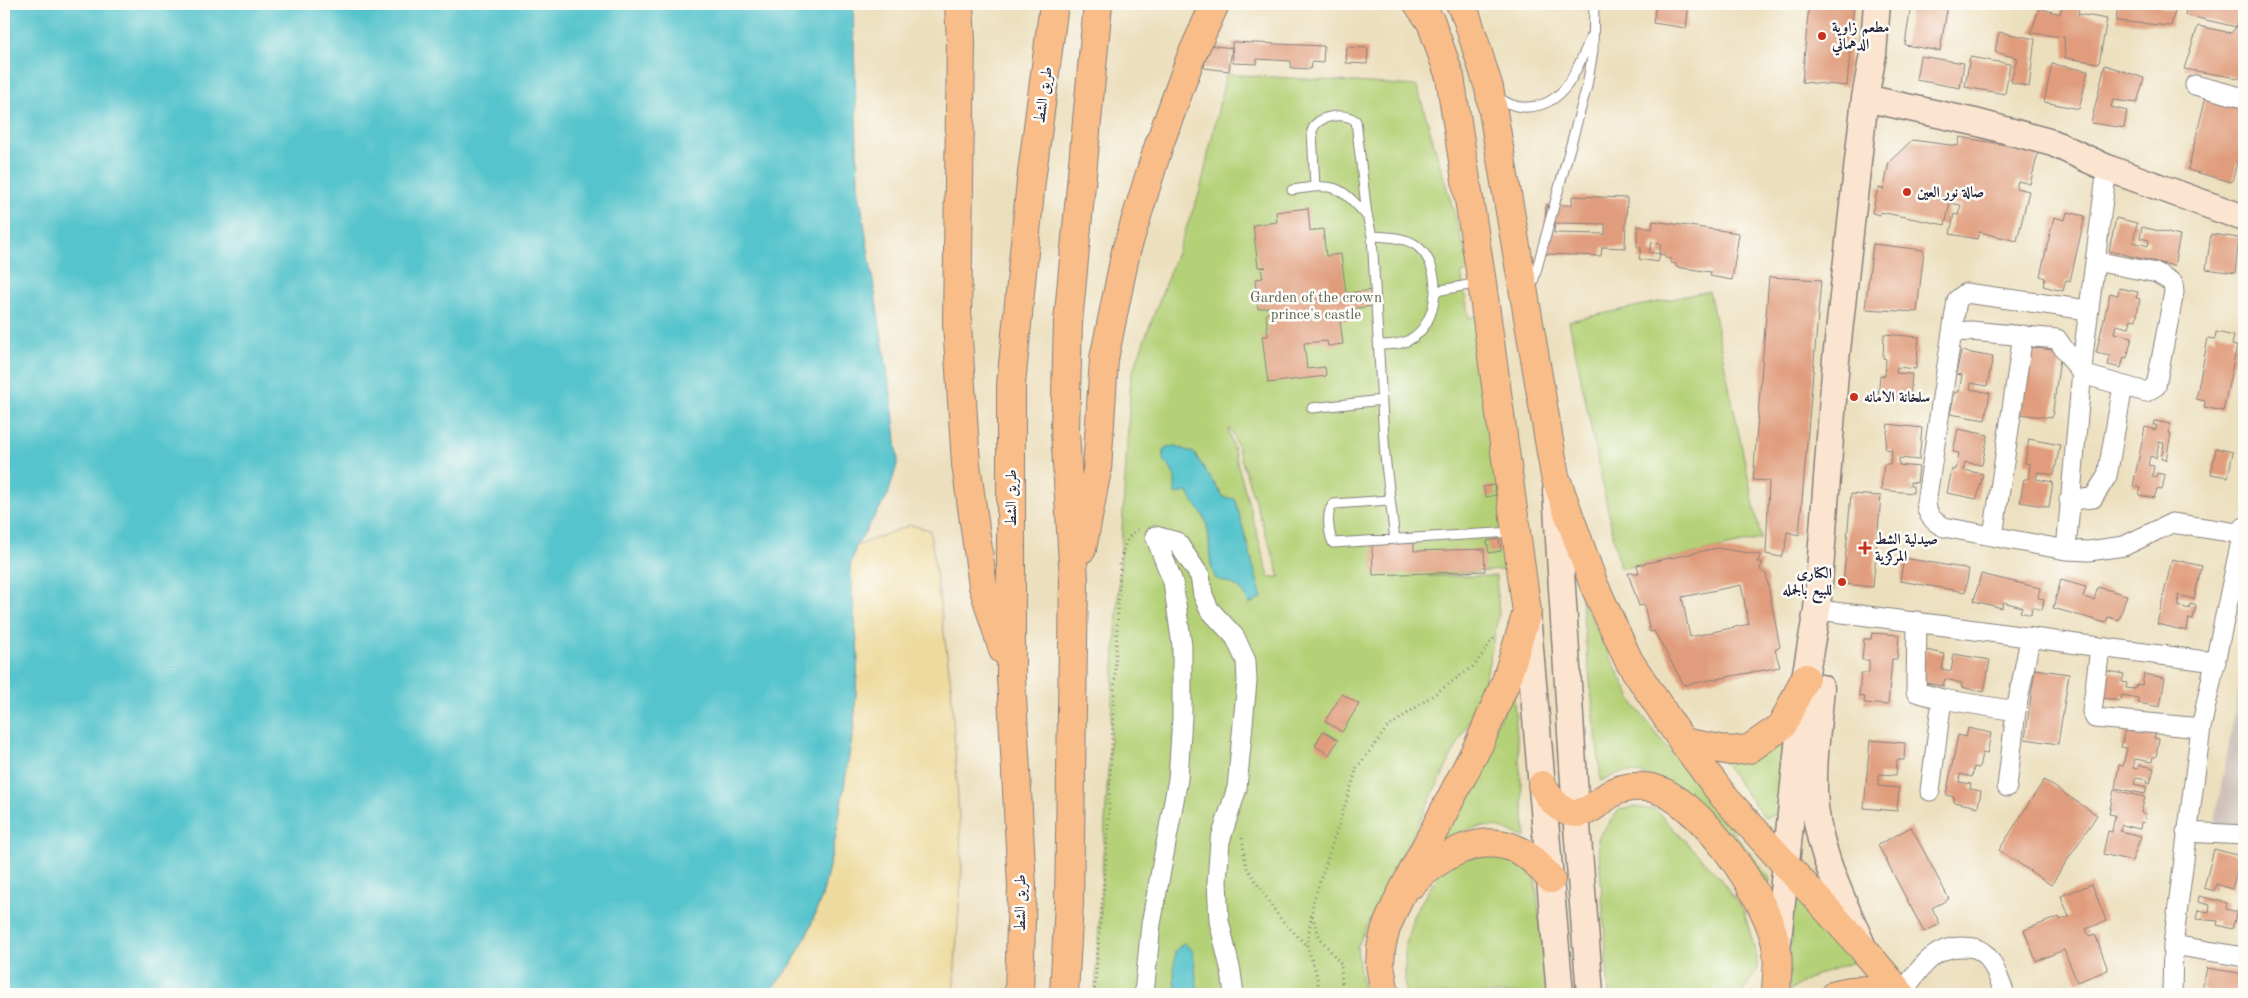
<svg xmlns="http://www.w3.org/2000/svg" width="2248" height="998" viewBox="0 0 2248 998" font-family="'Old Standard TT',Amiri,serif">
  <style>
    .industrial { fill: #cec1b9 }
    .green { fill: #b5d178; stroke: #6c7a5a; fill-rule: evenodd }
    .sand { fill: #eeda9e; stroke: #887e6c }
    .water { fill: #57c4cc; stroke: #3c7384 }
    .building { fill: #e09c7b; fill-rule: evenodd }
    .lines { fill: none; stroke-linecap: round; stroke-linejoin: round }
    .lane-casing { stroke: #87807c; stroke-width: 11 }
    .street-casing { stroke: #87807c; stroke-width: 21 }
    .secondary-casing { stroke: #87807c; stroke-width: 29 }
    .primary-casing { stroke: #87807c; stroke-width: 30 }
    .highway-casing { stroke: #87807c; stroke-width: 30 }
    .path { stroke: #87807c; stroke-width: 3; stroke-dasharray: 1 4; stroke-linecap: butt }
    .lane { stroke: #fff; stroke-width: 9 }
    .street { stroke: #fff; stroke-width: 19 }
    .secondary { stroke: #fce5d0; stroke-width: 26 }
    .primary { stroke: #f8bd89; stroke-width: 28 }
    .highway { stroke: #f8bd89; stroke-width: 28 }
    .poi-dot { fill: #c8321e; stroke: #fdfcf7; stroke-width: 2 }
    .labels { text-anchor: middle; stroke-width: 5; stroke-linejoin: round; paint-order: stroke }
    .poi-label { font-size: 15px; font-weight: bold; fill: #22223b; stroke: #fdfcf7; text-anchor: start }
    .street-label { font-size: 15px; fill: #22223b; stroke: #fdfcf7 }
    .park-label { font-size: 15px; fill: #555f50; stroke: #fdfcf7 }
  </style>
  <rect width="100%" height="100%" fill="#fdfcf7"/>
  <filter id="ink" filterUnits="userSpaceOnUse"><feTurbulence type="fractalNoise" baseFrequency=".02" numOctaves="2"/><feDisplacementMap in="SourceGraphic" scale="10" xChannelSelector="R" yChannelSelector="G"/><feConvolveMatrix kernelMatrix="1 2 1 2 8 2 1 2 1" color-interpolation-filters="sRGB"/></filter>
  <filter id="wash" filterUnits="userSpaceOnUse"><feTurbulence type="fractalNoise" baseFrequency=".0096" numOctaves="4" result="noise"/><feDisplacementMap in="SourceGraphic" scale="20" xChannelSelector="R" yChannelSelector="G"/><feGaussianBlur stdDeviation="1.12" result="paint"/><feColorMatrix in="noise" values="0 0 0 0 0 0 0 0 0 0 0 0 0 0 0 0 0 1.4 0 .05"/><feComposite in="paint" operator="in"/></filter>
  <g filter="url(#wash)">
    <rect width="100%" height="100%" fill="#ecdfbd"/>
    <path class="industrial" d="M2244,662V827L2214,825Z"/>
    <path class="green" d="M1226,74L1417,86L1471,271L1461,273L1469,318L1481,314L1513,569L1428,576H1496L1499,614L1482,695L1357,947L1363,994H1095L1131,376L1200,191ZM1228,429L1232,431L1280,577H1269Z
      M1709,291L1761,539L1620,569L1569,321Z
      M1581,598L1635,706L1770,879L1768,887L1743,855L1644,774L1622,772L1601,781Z
      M1513,691L1526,838C1517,835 1506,829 1496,827C1476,824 1456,834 1438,842Z
      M1783,734L1779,813L1765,818L1720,758Z
      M1634,807L1656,810L1718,876L1743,909L1757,957V970L1741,994H1609L1598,838L1619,810Z
      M1502,854L1535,876L1548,994H1405V948L1413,916L1439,873L1457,859Z
      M1792,890L1856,961L1811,977L1789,991Z"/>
    <path class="sand" d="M910,525L930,530L951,684L962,867L953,994H768L791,965L809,930L822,896L836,836L854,725L858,655L850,567L856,546Z"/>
    <path class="water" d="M4,4H853L858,185L892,402L898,461L888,495L856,546L850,567L858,655L854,725L836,836L822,896L809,930L791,965L768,994H4Z
      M1175,446L1194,453L1223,497L1235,499L1262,598L1249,604C1243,587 1232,583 1216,579C1206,561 1212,541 1206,522C1202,509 1192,504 1188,492L1175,494C1175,488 1176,478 1173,473C1167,460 1158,465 1166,447Z
      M1184,943L1193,951L1198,994H1180L1174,981L1175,951Z"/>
    <g id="blocks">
      <path class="building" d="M1656,4H1689L1686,28L1653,23Z
        M1809,4L1854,5L1847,86L1802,82Z
        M1911,4H1948L1940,51L1905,45Z
        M2063,4H2080L2078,14L2107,19L2099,63L2065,58L2064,37L2031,33L2039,8L2060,14Z
        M2118,4H2153L2175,11L2171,26L2116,21Z
        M2187,4H2241L2236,27L2185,15Z
        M2198,26L2231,33L2236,27L2244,26V79L2184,69Z
        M1999,32L2035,39L2029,87L2011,82L2017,58L1995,52Z
        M1232,42L1324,46L1323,63L1312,62L1311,69L1291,68V61L1257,59V64L1233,63Z
        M1208,45L1232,48L1229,71L1204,68Z
        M1347,47L1368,48L1367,64L1346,63Z
        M1920,56L1964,63L1960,88L1916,80Z
        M1970,57L2010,64L2005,94L1965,87Z
        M2052,64L2088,71L2079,109L2044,102Z
        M2105,65L2144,78L2137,103L2113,100L2111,107L2127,111L2124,128L2091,123Z
        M2206,96L2244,104V164L2237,162L2232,182L2188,170Z
        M1960,137L2006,145L2008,138L2040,146L2030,184L2018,181L2016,188L2029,191L2017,241L1979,232L1977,239L1950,234L1954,214L1958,215L1961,205L1950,203L1945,225L1880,212V215L1872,213L1878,188L1884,189L1889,162L1912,140L1958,146Z
        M1572,196L1627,198L1625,248L1602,247L1601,256L1544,254L1546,205H1572ZM1555,223L1605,224V234L1554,233Z
        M1308,208L1310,231L1323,229L1326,256L1341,254L1346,293L1373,290L1375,306L1348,309L1349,320L1340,321L1343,344L1328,346L1327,341L1304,343L1307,369L1325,367L1326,376L1268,383L1262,336H1268L1266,314L1269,313V307L1258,309L1255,279L1263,278L1261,268L1266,267H1258L1253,225L1277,222L1276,212Z
        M2067,212L2085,216L2070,281L2066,280L2063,291L2043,286L2045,278L2040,276L2054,217L2065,220Z
        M2116,218L2137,223L2133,242L2148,246L2149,240L2140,238L2142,227L2180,236L2174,266L2109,251Z
        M1653,221L1739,233L1732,280L1710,276L1711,272L1676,267V264L1671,263V259L1665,258V255L1659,254L1661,244L1652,242L1649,252L1660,254L1658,262L1639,259L1641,248L1637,247V226L1652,229Z
        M2211,234L2239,238L2235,273L2206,269Z
        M1873,244L1924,250L1917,312L1865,309Z
        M1769,277L1821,280L1799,535L1787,532L1785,549L1781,557L1766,554L1769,481L1753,480Z
        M2119,288L2138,292L2136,298L2140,299L2136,320L2131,319L2129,328L2116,325L2114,333L2132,337L2127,358L2124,357L2121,368L2108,365L2110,356L2096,353L2110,293L2118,295Z
        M2216,332L2234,336L2232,345L2237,346L2223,411L2204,407L2205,401L2196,399L2208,338L2215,339Z
        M1884,334L1919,337L1916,369L1897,367L1896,373L1912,374L1910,400L1878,398L1880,375L1885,376L1886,359L1883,358Z
        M2028,347L2061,351L2052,418L2019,414Z
        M1961,351L1993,357L1987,386L1971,383L1970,389L1990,393L1985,420L1950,414L1955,392H1959L1962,375L1956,374Z
        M2154,421L2171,424L2169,433L2171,434L2166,460L2161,459L2164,443L2159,442L2156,458L2150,456L2148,465L2154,466L2152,476L2156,477L2157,473L2165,475L2162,490L2157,489L2154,498L2139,495L2141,488L2133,486L2145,427L2156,430L2157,425H2153Z
        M1888,424L1922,428L1919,460L1899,458V465L1919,467L1917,483L1910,482V486H1913V493L1881,490L1884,464H1890L1892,450L1885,449Z
        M1958,429L1988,435L1982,465L1965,462L1963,470L1983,474L1977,499L1947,493L1952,469L1956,470L1959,453L1953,452Z
        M2029,439L2060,445L2054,475L2038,472L2036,479L2053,482L2049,507L2020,502L2024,479H2028L2030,464L2025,463Z
        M2216,448L2233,452L2228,477L2211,474Z
        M1494,485L1496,495L1486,497L1483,487Z
        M1851,494L1881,496L1873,587L1843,584Z
        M1499,539L1501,551L1489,553L1487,541Z
        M1414,543V551L1484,549L1485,571L1373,575L1372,545Z
        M1717,548L1761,555L1757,562H1762L1760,570L1766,574L1780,647L1775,650L1780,667L1684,685L1654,631L1650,632L1644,605L1639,606L1628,573H1639L1637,565ZM1741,585L1749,624L1690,637L1682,597Z
        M1904,558L1969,569L1965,592L1900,581Z
        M2172,559L2202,566L2194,599L2178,595L2179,606L2189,609L2190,604L2196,605L2193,619L2189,618L2187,631L2157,624Z
        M1981,574L2040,588L2038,598L2044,599L2042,610L2032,607L2031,615L2020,612L2022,607L2003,602L2002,608L1974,601Z
        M2061,580L2086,587L2083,597L2094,600L2098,587L2127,595L2119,620L2108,617L2106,623L2053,608Z
        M1872,633L1899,635L1897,659H1892L1888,705L1864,703L1865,697L1859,696L1861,673H1869V660H1862L1864,639H1871Z
        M1926,650L1945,654L1942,669L1951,671L1954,654L1990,660L1984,692L1961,687L1962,683L1945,679L1943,686L1920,682Z
        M2035,669L2069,674L2058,744L2025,739Z
        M2102,670L2124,674L2122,682L2127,683L2126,688L2135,689L2137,684L2142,685L2144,674L2165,678L2160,707L2138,703V698L2122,695L2121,701L2097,697Z
        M1342,694L1359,704L1342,732L1325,721Z
        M2126,725L2155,731L2154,738L2159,739L2156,757H2153L2152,762L2135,759L2133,768L2138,769L2139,765L2154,768L2150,784L2146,783L2147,780L2136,778L2134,784L2147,787L2145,794L2115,788L2119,765L2123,766L2127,748L2121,747Z
        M1968,728L1991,733L1987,754L1982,753L1979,768L1974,767L1972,777L1960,774L1959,782L1971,784L1970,789L1981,791L1978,807L1954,802V797L1946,795L1958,735L1966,737Z
        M1323,731L1338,740L1329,755L1315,746Z
        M1870,740L1905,743L1904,760H1897L1896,775L1879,774L1878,786L1899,788L1897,811L1864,808Z
        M2044,780L2097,815L2051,885L1999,850Z
        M2114,790L2145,797L2141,813L2146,814L2144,823L2141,822L2140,829L2122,825L2120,831L2141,836L2132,861L2103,854L2108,831L2112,832L2115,815L2109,814Z
        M1911,827L1949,899L1932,908L1940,924L1924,932L1878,845Z
        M2214,849L2241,856L2232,889L2216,884L2214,891L2204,888Z
        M2092,884L2106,921L2086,929L2089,936L2095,934L2108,970L2077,982L2064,950L2036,961L2024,930L2059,917L2060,920L2069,917L2061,896Z
        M2199,896L2227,903L2226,909L2237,912L2232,929L2217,925L2218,921L2196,919L2198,910L2209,912L2210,905L2198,902Z
        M2207,968L2244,974V994H2221L2202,990Z"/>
    </g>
  </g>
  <g filter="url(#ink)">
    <use href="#blocks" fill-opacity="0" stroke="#87807c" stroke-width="1"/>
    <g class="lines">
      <defs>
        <path id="lane" d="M1496,95C1504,103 1517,108 1528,107C1567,105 1577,68 1591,37
          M1315,187L1312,131C1317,115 1343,112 1356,121L1367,215L1372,236L1385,456L1395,540
          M1292,190C1333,184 1338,183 1366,215
          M1372,236C1386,237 1406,237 1417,246C1444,267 1440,324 1409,340C1400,345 1388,345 1379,345
          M1532,286L1587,86L1593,51L1594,4
          M1436,291L1479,283
          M1312,408L1382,400
          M1390,500L1334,504C1325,511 1329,534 1333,543L1513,532"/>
        <path id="street" d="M2195,85L2244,98
          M2095,261L2157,273L2173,283L2174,292L2156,386L2146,392L2082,374L2057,339L1971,331L1952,332L1926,503C1927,515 1933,522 1944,527L2066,550L2089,551L2124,546L2172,523L2243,534
          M1952,332L1957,300L1966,293L2088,310
          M2069,500L2093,498L2107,476L2123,386
          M1993,536L2023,335
          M2066,550L2084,348L2107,168
          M1817,610C1950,625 2083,646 2216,662
          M1917,621L1916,692L1942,699
          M2100,648L2092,712L2095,718L2201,728
          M2007,787L2016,711L2030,639
          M1930,791L1942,699L2016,711
          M2186,832L2244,835
          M2173,945L2244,957
          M1144,994L1151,924L1178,779L1182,717V646L1173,582L1155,536L1177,542L1200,576L1203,595L1209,609L1235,637L1246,661L1247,681L1237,788L1220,841L1217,882L1219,921L1231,972L1234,994
          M1901,994C1918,972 1932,946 1962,947C1972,947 1980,948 1987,956C1995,966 2000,982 2005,994
          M2172,994L2173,945L2201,728L2244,527"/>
        <path id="secondary" d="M1865,98L1979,123L2053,143L2107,168L2244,218
          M1556,491L1576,813L1590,994
          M1527,614L1560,994
          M1821,688C1818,722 1813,757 1814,791C1815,846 1841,896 1862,945
          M1777,950L1805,678L1817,610L1836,359L1865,98L1873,54L1877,4"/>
        <path id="primary" d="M1460,4L1467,18L1489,88L1555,476L1594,585L1629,661L1683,742L1725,798L1864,950L1901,994
          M1683,742L1731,751L1749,749L1782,726L1805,678
          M1542,785C1548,797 1560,813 1576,813C1589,813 1599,802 1609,795C1619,788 1633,786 1645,787C1696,790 1773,904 1777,952C1779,966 1776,981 1776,994
          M1412,884C1438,857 1478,832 1516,849C1530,855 1541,868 1551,879
          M1385,994L1380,965L1381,948L1386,928L1398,900L1480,742L1506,681L1527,612L1482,283L1450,77L1431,22L1418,4
          M1836,994C1857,988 1877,990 1898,994"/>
        <path id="highway" d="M959,4L961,41L957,323L966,464L983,586L1003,650
          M1082,549L1097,470L1104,359L1126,251L1159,145L1191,57L1215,4
          M1019,994L1022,886L1011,677V385L1031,181L1054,4
          M1064,994L1069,903L1074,580L1065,431L1068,323L1098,4"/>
      </defs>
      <use href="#lane" class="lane-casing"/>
      <use href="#street" class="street-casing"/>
      <use href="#secondary" class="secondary-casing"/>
      <use href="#primary" class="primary-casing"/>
      <use href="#highway" class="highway-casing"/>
      <path class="path" d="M1242,838L1246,866L1279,917L1306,945
        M1312,916L1320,938L1341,964L1342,994
        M1094,994L1107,846L1120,564C1123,552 1125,535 1138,530
        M1320,994L1316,972L1307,946L1313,903L1357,768L1387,728L1474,666L1494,638"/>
      <use href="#lane" class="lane"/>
      <use href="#street" class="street"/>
      <use href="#secondary" class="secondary"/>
      <use href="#primary" class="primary"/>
      <use href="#highway" class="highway"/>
    </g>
  </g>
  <g class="poi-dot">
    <circle cx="1822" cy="36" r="5"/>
    <circle cx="1907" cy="192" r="5"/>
    <circle cx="1854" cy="397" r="5"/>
    <path d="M1862.5 540.5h5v5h5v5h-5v5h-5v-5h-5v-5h5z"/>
    <circle cx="1842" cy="582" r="5"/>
  </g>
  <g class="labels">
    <g class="poi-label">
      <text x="1832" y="32">مطعم زاوية<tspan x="1832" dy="17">الدهماني</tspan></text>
      <text x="1917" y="197">صالة نور العين</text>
      <text x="1864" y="402">سلخانة الامانه</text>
      <text x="1875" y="544">صيدلية الشط<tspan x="1875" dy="17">المركزية</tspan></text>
      <text x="1832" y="578" text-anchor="end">الكناري<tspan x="1832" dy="17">للبيع بالجمله</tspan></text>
    </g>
    <g class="street-label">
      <text transform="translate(1043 95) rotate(-82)" y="5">طريق الشط</text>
      <text transform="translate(1011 498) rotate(-90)" y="5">طريق الشط</text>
      <text transform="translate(1020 903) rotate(-90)" y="5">طريق الشط</text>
    </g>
    <g class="park-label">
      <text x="1316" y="302">Garden of the crown<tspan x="1316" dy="17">prince's castle</tspan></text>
    </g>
  </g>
  <rect width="2248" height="998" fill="none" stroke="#fdfcf7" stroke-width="20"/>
</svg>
